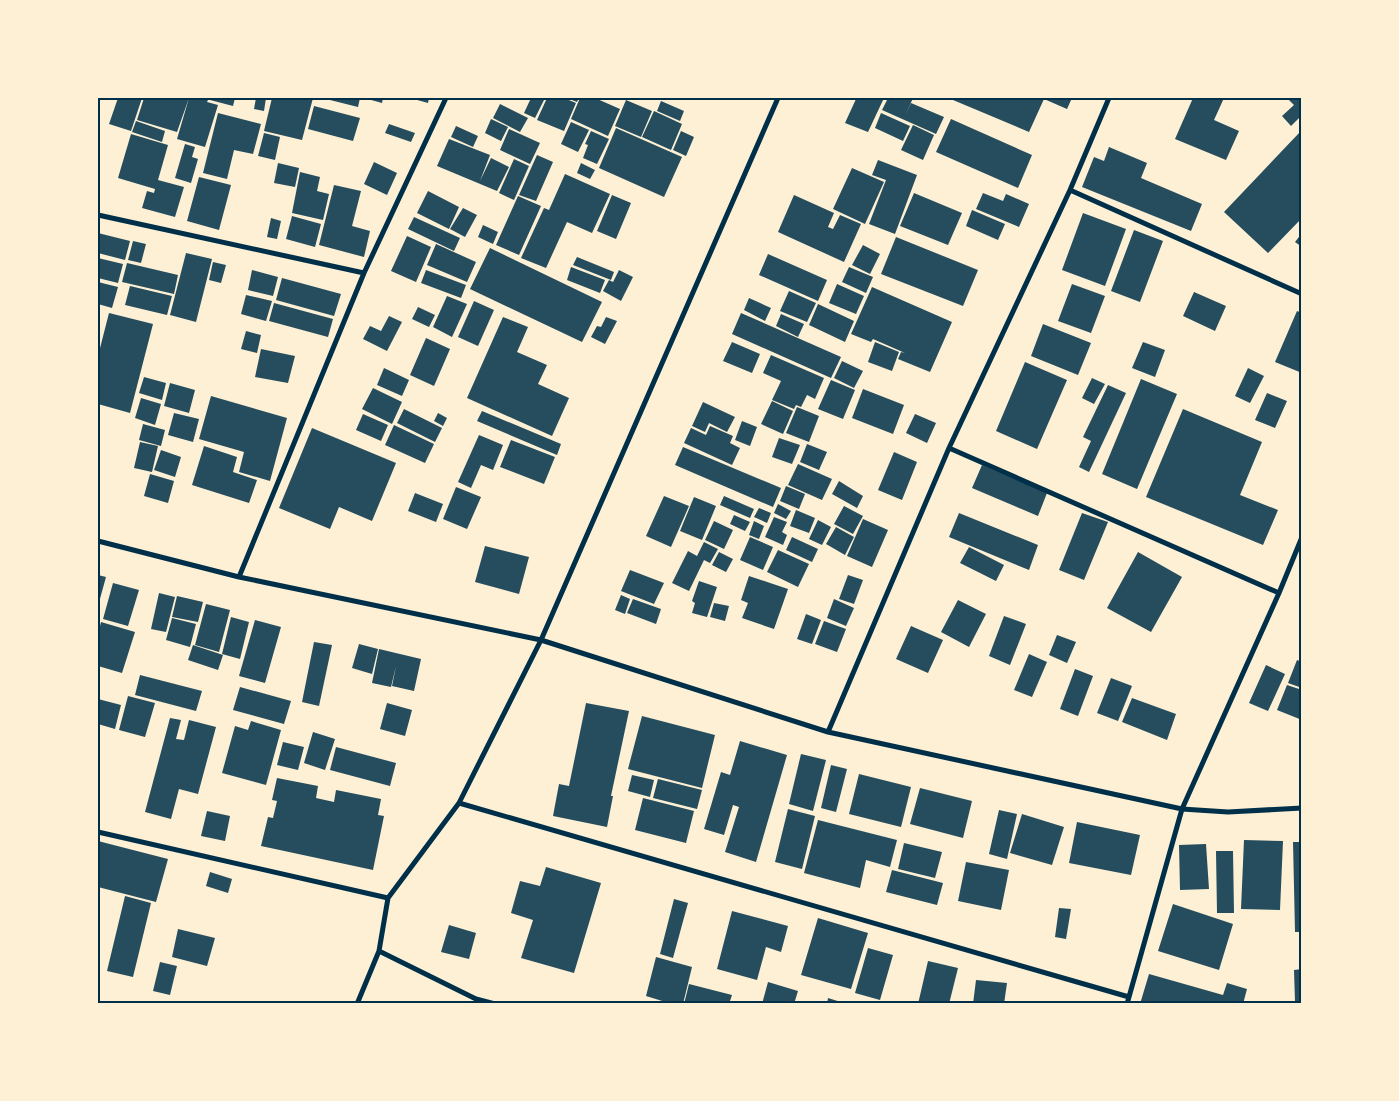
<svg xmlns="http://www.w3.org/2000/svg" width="1399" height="1101" viewBox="0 0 1399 1101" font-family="Literata,serif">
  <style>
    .building { fill: #264d5e }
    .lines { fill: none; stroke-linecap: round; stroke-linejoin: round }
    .minor { stroke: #003049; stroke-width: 5 }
    .neatline { fill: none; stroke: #003049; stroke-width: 2 }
  </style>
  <rect width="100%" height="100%" fill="#fdf0d5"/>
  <path class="building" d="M118,98H142L131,131L109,124Z
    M144,98H189L177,132L137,120Z
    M189,98H209L207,102L218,105L205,147L177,139Z
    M210,98H235L233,106L210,100Z
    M256,98H266L264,111L254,109Z
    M272,98H313L302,140L264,131Z
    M322,98H360L358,107Z
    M364,98H383L382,103Z
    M410,98H429L428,103Z
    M531,98H545L535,118L524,113Z
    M547,98H564L576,103L564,131L537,120Z
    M567,98H579L577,102Z
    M580,98H595L620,109L608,136L571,119Z
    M852,98H884L868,132L845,123L856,99Z
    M888,98H913L905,116L911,103L944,117L936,134L882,110Z
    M954,98H1072L1067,109L1044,99L1029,132L953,100Z
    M1193,98H1224L1214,120L1239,131L1226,160L1175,139Z
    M1287,98H1302V115L1291,126L1282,116L1294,105Z
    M626,100L652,111L641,137L615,126Z
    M661,101L684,111L680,121L657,111Z
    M500,104L528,118L520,132L493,118Z
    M314,106L360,118L353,141L308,129Z
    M654,111L682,124L671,150L642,137Z
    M218,113L261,124L253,154L234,150L227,179L203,173Z
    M881,113L910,126L903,141L875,128Z
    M491,119L508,127L501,141L485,133Z
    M951,119L1032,155L1018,188L936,152Z
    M136,121L165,131L162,142L132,132Z
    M571,122L589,130L578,152L561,144Z
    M389,124L415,133L411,142L385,133Z
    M913,125L934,135L923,160L901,150Z
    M456,126L478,136L473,147L451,137Z
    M616,128L682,157L664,197L599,168Z
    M509,129L540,143L530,164L500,150Z
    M591,131L609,139L597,164L583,158L588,145L585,144Z
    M681,131L694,137L686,156L673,150Z
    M1300,132L1302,218L1268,253L1224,212Z
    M264,133L280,137L275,160L258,156Z
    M131,134L168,145L158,180L184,187L175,217L142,208L147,191L154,193L155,189L118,178Z
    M449,139L490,155L480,181L491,158L509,167L497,191L437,166Z
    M185,144L195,147L192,157L198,159L191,183L175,178Z
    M1109,147L1147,163L1141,178L1202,204L1191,231L1082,187L1094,157L1104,161Z
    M537,155L553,162L536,201L519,195Z
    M514,159L529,166L514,200L499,193Z
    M878,160L917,175L895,234L869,224L886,180L872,175Z
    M374,162L397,173L387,195L364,184Z
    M278,163L299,168L295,187L274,183Z
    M581,163L595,170L590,179L577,173Z
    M852,168L884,182L865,224L833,209Z
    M300,172L320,177L317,191L329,194L323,220L292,213Z
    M565,174L610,194L592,233L567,222L546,268L521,258L544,208L549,210Z
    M199,177L231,185L219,230L187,221Z
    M334,185L361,191L352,226L370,231L364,257L319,245Z
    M428,191L459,207L449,229L417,213Z
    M914,193L962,213L948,245L900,226Z
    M983,193L1003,201L1006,194L1029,204L1019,227L976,209Z
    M612,195L631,203L616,239L597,231Z
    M794,195L834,213L828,227L833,229L840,215L861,224L844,262L778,232Z
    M518,196L541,206L519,255L496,245Z
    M463,208L477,215L465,237L450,229Z
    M972,210L1005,224L998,240L966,226Z
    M1083,213L1126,229L1105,286L1062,270Z
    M292,216L321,224L315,247L286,239Z
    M414,217L460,238L454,251L408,229Z
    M271,218L281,221L277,239L267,237Z
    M483,225L498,232L493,244L478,237Z
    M1134,230L1163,241L1140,302L1111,291Z
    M98,233L130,241L125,260L98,253Z
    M1302,233V247L1295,242Z
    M407,236L431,247L416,282L391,271Z
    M896,237L978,270L963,306L881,274Z
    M133,241L146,244L141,263L128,260Z
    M436,244L476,262L467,282L427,265Z
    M863,245L880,254L870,274L852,265Z
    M490,248L602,302L582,342L470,289Z
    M186,253L212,259L196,322L170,315Z
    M768,254L827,280L818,301L759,275Z
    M577,257L614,272L611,280L573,265Z
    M98,258L123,264L118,283L98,278Z
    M213,262L226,265L221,283L209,280Z
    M127,263L178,275L174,294L122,282Z
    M571,267L605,280L600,293L567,280Z
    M849,267L873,277L866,293L842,282Z
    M252,270L278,277L273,296L248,290Z
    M426,270L466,285L461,298L421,283Z
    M619,270L633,277L621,301L603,291L609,280L613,282Z
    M282,278L341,294L334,316L276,300Z
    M98,282L118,287L112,308L98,304Z
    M837,284L864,296L856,314L829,303Z
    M1072,284L1105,296L1091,333L1058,321Z
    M130,286L172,296L167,315L125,305Z
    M872,287L952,322L930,372L898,359L901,352L905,353L873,339L871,342L851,334Z
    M789,291L816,303L807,322L780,311Z
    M1194,292L1226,306L1215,331L1183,316Z
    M246,295L272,301L266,321L241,314Z
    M447,296L467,304L452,337L433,327Z
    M749,298L771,308L765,321L744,310Z
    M474,301L494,310L478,346L458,337Z
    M274,303L333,319L328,337L269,321Z
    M818,304L854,321L845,342L809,325Z
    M418,307L435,315L429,327L412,319Z
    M1297,311L1302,313V373L1275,362Z
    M109,313L153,324L130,413L98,404V356Z
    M741,313L841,357L831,378L732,334Z
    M781,314L804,324L798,337L776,326Z
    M389,316L402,322L387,351L363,339L370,326L381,331Z
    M503,317L528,327L517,352L547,365L538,384L569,398L552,436L467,398Z
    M606,317L617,321L605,344L591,337L597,326L601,327Z
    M1043,324L1091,343L1078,375L1031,356Z
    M246,331L261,335L257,353L241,349Z
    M426,338L450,349L434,386L410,375Z
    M732,342L760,354L752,373L723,361Z
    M875,342L899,352L892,371L868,362Z
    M1143,342L1165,350L1155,377L1132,368Z
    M261,349L295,356L288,383L255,377Z
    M771,355L824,378L815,399L807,395L801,407L796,405L794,409L772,400L781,381L763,373Z
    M842,361L863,371L854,388L834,378Z
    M1025,362L1067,380L1037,449L996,431Z
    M384,368L409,380L402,396L377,385Z
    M1248,368L1264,376L1250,403L1235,396Z
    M144,377L166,383L162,400L139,393Z
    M1092,378L1105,384L1094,404L1082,398Z
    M1141,379L1177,394L1137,489L1102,474Z
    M831,380L855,390L843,419L818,409Z
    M170,383L195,390L189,413L164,406Z
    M1108,385L1126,393L1089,472L1079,467L1091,441L1083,437Z
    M373,388L402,402L392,424L362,409Z
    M863,389L904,405L893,434L852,418Z
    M1267,393L1287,401L1275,428L1255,420Z
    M211,396L287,418L270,481L239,472L244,452L199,439Z
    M141,398L161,404L155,425L135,418Z
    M772,401L793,411L783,434L761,424Z
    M703,402L735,417L727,432L709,423L705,432L692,426Z
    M797,407L819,416L809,442L786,433Z
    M404,409L442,428L435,442L397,423Z
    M1183,409L1262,442L1240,495L1278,510L1263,545L1146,497Z
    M482,411L561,444L557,455L477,421Z
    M174,413L199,419L193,442L168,435Z
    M438,413L447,418L443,426L434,421Z
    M363,414L388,425L381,441L356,430Z
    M915,414L936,423L927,443L906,433Z
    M742,421L757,427L750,446L735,440Z
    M143,424L165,430L161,446L139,440Z
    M394,425L434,444L425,463L385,445Z
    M710,426L733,436L730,443L740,448L732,465L684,443L691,428L706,435Z
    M312,428L396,463L372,521L339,507L330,529L279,508Z
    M479,435L503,445L493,470L481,465L471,488L458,482Z
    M779,438L800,445L792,464L772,457Z
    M511,440L555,457L544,484L500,467Z
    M140,442L158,446L152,472L134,468Z
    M807,444L827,452L819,470L800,462Z
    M204,446L237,457L233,472L257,480L249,503L192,485Z
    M683,447L781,488L773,507L675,465Z
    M161,450L181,457L175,477L154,470Z
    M894,452L917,462L902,500L878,490Z
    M798,464L832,479L822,500L788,485Z
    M982,465L1047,493L1038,516L972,488Z
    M150,474L174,481L168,503L144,496Z
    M839,481L863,496L857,508L832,494Z
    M786,486L805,494L799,509L780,501Z
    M456,487L481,497L467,529L443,519Z
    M415,493L443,504L436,522L408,511Z
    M664,496L689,506L671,547L646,536Z
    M724,496L754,509L750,518L720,505Z
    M694,497L716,506L702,540L680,531Z
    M778,504L791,511L786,519L774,513Z
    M844,506L863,516L853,534L834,524Z
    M759,508L771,513L767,523L754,517Z
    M796,510L815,518L809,533L790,526Z
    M959,513L1038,545L1029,570L949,537Z
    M1082,513L1108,522L1084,580L1059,570Z
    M734,515L750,522L745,531L730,524Z
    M774,517L787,522L782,532L787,535L783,545L765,537Z
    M863,519L888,530L872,567L847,556Z
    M818,520L831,527L822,545L809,539Z
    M714,521L733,530L724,549L705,540Z
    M754,521L764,526L759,539L749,535Z
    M836,527L854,537L845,555L826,544Z
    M750,537L773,547L763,570L740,560Z
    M792,537L818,549L812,562L786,550Z
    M704,542L718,549L710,563L704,560L689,591L672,583L688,551L697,556Z
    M485,546L529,557L519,594L475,582Z
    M969,547L1004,565L996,581L960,563Z
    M778,550L809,564L798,587L767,572Z
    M719,552L733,559L726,572L712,565Z
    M1138,552L1182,577L1151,632L1107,608Z
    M630,570L664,583L654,604L621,591Z
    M98,575L106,577L98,606Z
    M848,575L863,580L854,604L839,599Z
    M749,576L788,589L774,629L742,618L748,603L741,600Z
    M699,581L717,587L707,617L692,613L695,603L692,601Z
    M113,583L139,590L128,626L103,619Z
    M159,593L175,597L166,632L151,629Z
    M621,595L630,599L625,614L615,610Z
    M177,596L203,602L198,622L172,617Z
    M633,599L661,609L656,624L627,613Z
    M834,599L854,608L846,626L827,618Z
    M958,600L986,614L969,647L941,632Z
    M714,603L729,606L725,621L710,617Z
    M206,604L230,610L219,652L195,645Z
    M806,614L821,620L812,644L797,639Z
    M1004,616L1026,624L1010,665L989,656Z
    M231,617L249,622L240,659L222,654Z
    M172,618L196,624L190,647L166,640Z
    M255,620L281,627L265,683L239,676Z
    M824,621L846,629L837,652L815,644Z
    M101,622L135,632L122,673L98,666V634Z
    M911,626L943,640L928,673L896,659Z
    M1057,635L1076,642L1067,663L1049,655Z
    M314,642L332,645L319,706L302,702Z
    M359,644L378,649L372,674L352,668Z
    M193,645L223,655L218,670L188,660Z
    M379,649L421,659L414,691L392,686L396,666L391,687L372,683Z
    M1029,654L1047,662L1032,697L1014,690Z
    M1297,660L1302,662V688L1288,683Z
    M1266,665L1285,674L1268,711L1249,703Z
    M1075,669L1093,676L1078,716L1060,709Z
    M140,675L202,691L196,711L135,695Z
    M1111,678L1132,686L1118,721L1097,713Z
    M1287,685L1302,690V720L1277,710Z
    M240,687L291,701L284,724L233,710Z
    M128,696L155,703L145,737L119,730Z
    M1132,698L1176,714L1167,740L1122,722Z
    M98,699L121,705L115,729L98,724Z
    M387,703L412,710L405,736L380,729Z
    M586,703L629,711L611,796H613L607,827L553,816L559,784L569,786Z
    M642,716L715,735L702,788L628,769Z
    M170,718L181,720L176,739L184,740L189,720L216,727L198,794L179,789L171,819L145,812Z
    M251,721L281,730L266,785L222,773L235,726L248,730Z
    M313,732L335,739L325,770L304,763Z
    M740,741L787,755L756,862L725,852L739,807L733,805L724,835L704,829L721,772L730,775Z
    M283,742L304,747L298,770L277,765Z
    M336,747L396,763L390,786L330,770Z
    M801,754L826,760L813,811L789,804Z
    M831,765L847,769L836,812L821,808Z
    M859,774L911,787L901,827L849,814Z
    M632,775L654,780L650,797L628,791Z
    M277,778L318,786L316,798L334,802L336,790L381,799L378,815L384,816L373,870L261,846L268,817L273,818L277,801L272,800Z
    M658,779L702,790L697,809L653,798Z
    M920,788L972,801L963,838L910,824Z
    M643,798L694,811L686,843L635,830Z
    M788,809L815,816L802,869L775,862Z
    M999,810L1017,814L1007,859L989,854Z
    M207,811L230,816L225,841L201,836Z
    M1022,814L1064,827L1052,865L1010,853Z
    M818,820L897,840L890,867L866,860L860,888L804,873Z
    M1077,822L1140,835L1131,875L1069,863Z
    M1244,840L1283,841L1280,910L1241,909Z
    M98,841L168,859L156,902L98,887Z
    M1293,842H1302V932H1295Z
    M904,843L942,852L935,878L898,869Z
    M1206,844L1209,889L1180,890L1179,845Z
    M1216,851H1233L1234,913H1217Z
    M966,862L1009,870L1001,910L958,901Z
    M546,867L601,883L574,973L521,958L533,920L511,913L520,881L540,886Z
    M892,870L943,883L937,905L886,892Z
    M210,872L232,879L228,893L206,886Z
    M125,896L151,903L133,977L107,971Z
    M674,899L688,903L673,958L660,954Z
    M1173,904L1233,924L1219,970L1158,951Z
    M1059,908L1071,909L1066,939L1055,937Z
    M732,911L788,926L781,952L766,947L757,980L717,969Z
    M818,918L868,933L851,989L801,975Z
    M449,925L476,933L469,959L441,952Z
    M178,929L215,938L207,966L172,957Z
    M868,948L893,955L880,1000L855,993Z
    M656,957L692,967L683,1004H672L646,996Z
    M928,961L958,968L949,1004H918Z
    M160,962L177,966L170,995L153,991Z
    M1302,969V1002H1295L1294,970Z
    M1149,974L1223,995L1227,983L1247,989L1243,1004H1140Z
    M976,980L1007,983L1004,1004H973Z
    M768,982L798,991L794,1004H762Z
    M689,984L732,995L729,1004H684Z
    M828,998L844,1003V1004H827Z"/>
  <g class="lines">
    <path class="minor" d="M1070,190L1302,294
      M98,215L364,273
      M949,448L1279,593
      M98,541L239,577L541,640L828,732L1182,809L1228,812L1302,808
      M239,577L364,273L446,98
      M828,732L949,448L1070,190L1109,98
      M459,803L1129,997
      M98,832L388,898
      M379,951L476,999L495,1004
      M357,1004L379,951L388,898L459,803L541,640L778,98
      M1127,1004L1182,809L1279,593L1302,537"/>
  </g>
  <rect width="1399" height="1101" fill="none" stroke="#fdf0d5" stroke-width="198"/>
  <rect x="99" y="99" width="1201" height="903" class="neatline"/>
</svg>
